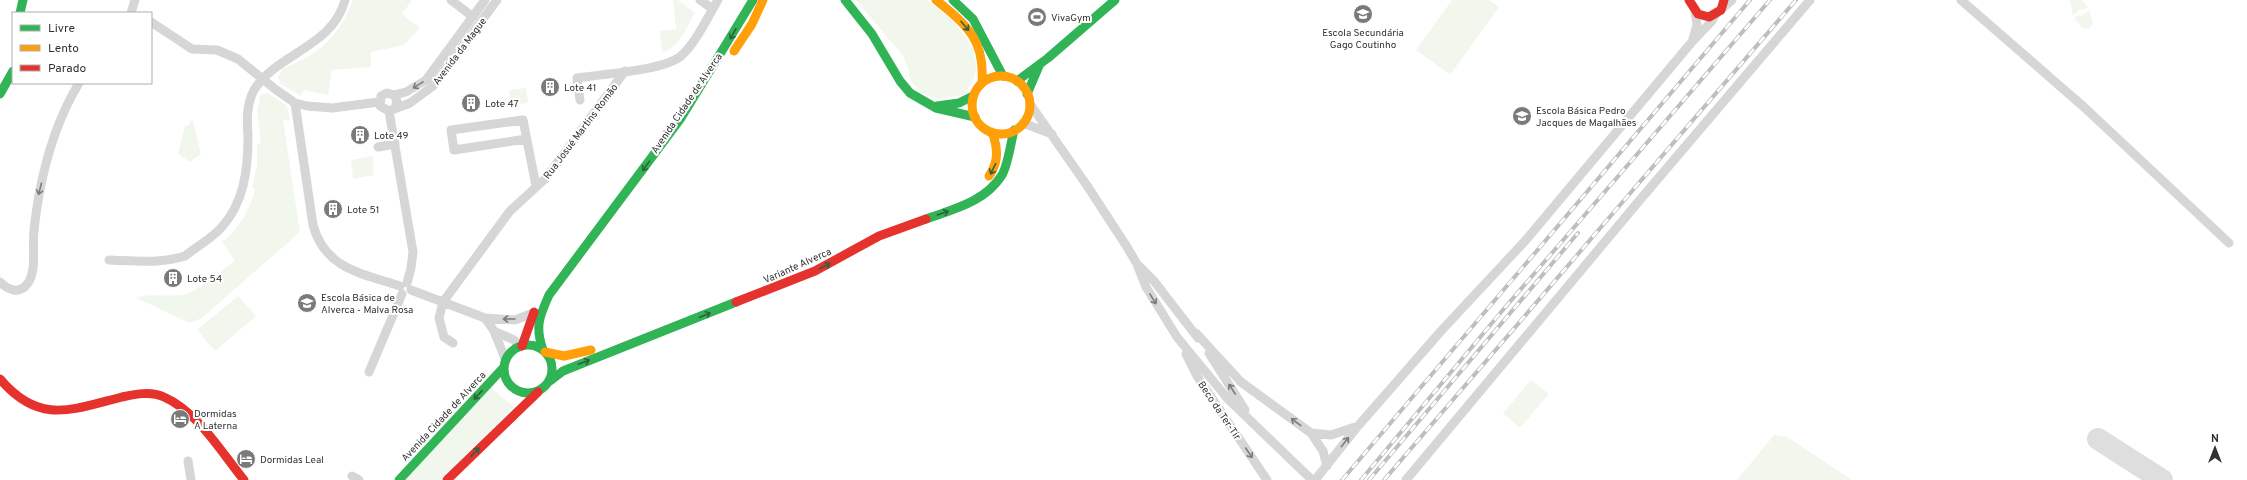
<svg xmlns="http://www.w3.org/2000/svg" width="2247" height="480" viewBox="0 0 2247 480" font-family="Overpass,sans-serif">
  <style>
    .green { fill: #f2f7ee }
    .lines { fill: none; stroke-linecap: round; stroke-linejoin: round }
    .taxiway { stroke: #dedede; stroke-width: 22 }
    .street { stroke: #d6d6d6; stroke-width: 9 }
    .fast { stroke: #30b455; stroke-width: 9 }
    .slow { stroke: #ff9f0a; stroke-width: 9 }
    .jam { stroke: #e5322d; stroke-width: 9 }
    .rail-casing { stroke: #bebebe; stroke-width: 4 }
    .rail { stroke: #fff; stroke-width: 2.5; stroke-dasharray: 8; stroke-linecap: butt }
    .oneway { stroke: #31603e }
    .oneway2 { stroke: #7c7c7c }
    .labels { text-anchor: middle; stroke-width: 4; stroke-linejoin: round; paint-order: stroke }
    .poi-label { font-size: 10px; fill: #323232; stroke: #fff; text-anchor: start }
    .street-label { font-size: 10px; fill: #323232; stroke: #fff }
  </style>
  <rect width="100%" height="100%" fill="#fff"/>
  <path class="green" d="M353,0H412L402,14L420,28L404,45L371,52V67L332,70L328,95L304,90L301,96L281,84L278,78L282,69C321,53 337,39 353,0Z
    M673,0H678L695,13C687,26 679,49 662,52L660,31L676,29Z
    M856,0H927L953,21L967,39L973,49L976,62V71L973,81L964,95L937,99L923,94L910,81L908,68L903,56Z
    M1452,0H1489L1499,7L1450,75L1416,50Z
    M2070,0H2082L2088,7L2083,10L2080,9L2073,16Z
    M2089,10L2093,23L2089,29L2083,28L2074,18L2079,15L2082,16Z
    M526,88L528,103L512,105L509,90Z
    M268,93L287,106L290,121L283,120L300,232L202,318L189,323L137,298C146,292 172,298 186,294C199,290 223,269 235,261L222,242C239,229 250,210 255,189L252,188L257,165V145L261,144L257,111L260,99L258,97L262,94Z
    M190,121H193L201,154L190,162L178,154L185,125L189,126Z
    M373,156L374,175L353,179L351,160Z
    M238,296L256,316L215,351L197,330Z
    M1531,380L1549,394L1520,428L1503,413Z
    M491,388L514,407L440,480H404Z
    M1774,435L1787,437L1852,480H1737Z"/>
  <g class="lines">
    <path class="taxiway" d="M2098,439L2162,480"/>
    <path class="street" d="M451,0L473,17
      M700,0L713,9
      M1961,0L2085,108L2229,243
      M1721,10L1732,0
      M131,13L135,0
      M151,22L192,49L217,50L238,59L275,89L295,103L307,106L332,108L379,102
      M1693,39L1697,25L1695,11
      M394,95L406,92L426,80L485,0
      M580,100L577,78C601,74 663,71 681,56C696,43 707,18 718,0
      M295,103L313,225C325,269 361,273 400,286
      M1030,104L1088,187L1127,247L1137,264L1146,287L1177,337L1227,398L1312,480
      M395,108L397,101L394,95L387,93L381,96L380,106L389,111L410,103L433,86L497,0
      M389,111L413,252L411,268L407,283
      M1023,123L1052,134
      M526,139L454,150L451,130L523,120L536,186
      M378,147L395,144
      M109,260C135,261 160,264 185,256C196,247 211,239 221,228C244,203 248,170 248,137C247,121 246,105 254,90C277,53 332,48 345,0
      M1139,266L1154,281L1198,338
      M0,282C8,290 20,295 28,283C37,270 32,247 34,231C35,219 37,207 39,195C46,157 59,116 79,83
      M411,290L485,318L515,320L533,313
      M485,318L494,331L506,361
      M494,331L514,340L520,347
      M1196,333L1241,382L1311,433L1331,435L1358,426
      M453,343L444,337L439,318L443,302L510,211L546,178L625,71
      M1209,353L1245,410
      M1186,354L1197,376L1267,480
      M369,372L402,294
      M1311,433L1323,451L1327,466
      M188,461L191,480
      M352,476L359,480
      M1315,480L1358,426L1441,331L1525,241L1691,43L1711,22L1716,14
      M1406,480L1639,201L1810,0"/>
    <path class="fast" d="M845,0L872,34L900,81L910,93L936,108L975,117
      M953,0L973,19L1003,76
      M20,13L23,0
      M1017,81L1048,58L1115,0
      M0,94L13,71
      M1027,94L1039,66
      M937,106L959,103L973,96
      M926,219C954,209 985,202 1002,175C1008,165 1011,142 1014,130
      M504 369a24 24 0 1 1 48 0a24 24 0 1 1-48 0Z
      M543,350C535,327 539,317 549,295L681,118L753,0
      M550,381L563,371L736,302
      M399,480L504,367"/>
    <path class="slow" d="M936,0C967,25 985,40 982,82
      M734,51L752,24L763,0
      M972 105a29 29 0 1 1 58 0a29 29 0 1 1-58 0Z
      M989,176C999,162 998,148 992,132
      M545,352L564,356L591,350"/>
    <path class="jam" d="M1689,0L1698,14L1709,17L1721,10L1724,0
      M736,302L815,271L879,236L926,219
      M522,346L534,312
      M0,379C39,425 71,410 122,397C136,394 151,391 164,397C198,412 221,452 244,480
      M447,480L538,392"/>
    <defs>
      <path id="rail" d="M1342,480L1750,0
        M1361,480L1502,311L1770,0
        M1369,480L1578,233
        M1384,480L1796,0"/>
    </defs>
    <use href="#rail" class="rail-casing"/>
    <use href="#rail" class="rail"/>
  </g>
  <defs><path id="oneway-shaft" d="M-6 0H5M1.5-3L5.5 0L1.5 3" fill="none" stroke-width="1.6" stroke-linecap="round" stroke-linejoin="round"/></defs>
  <g class="oneway">
    <use href="#oneway-shaft" transform="translate(965 26) rotate(49)"/>
    <use href="#oneway-shaft" transform="translate(733 34) rotate(119)"/>
    <use href="#oneway-shaft" transform="translate(646 166) rotate(126)"/>
    <use href="#oneway-shaft" transform="translate(993 169) rotate(116)"/>
    <use href="#oneway-shaft" transform="translate(943 213) rotate(-19)"/>
    <use href="#oneway-shaft" transform="translate(825 266) rotate(-28)"/>
    <use href="#oneway-shaft" transform="translate(705 315) rotate(-21)"/>
    <use href="#oneway-shaft" transform="translate(584 362) rotate(-21)"/>
    <use href="#oneway-shaft" transform="translate(478 395) rotate(133)"/>
    <use href="#oneway-shaft" transform="translate(475 452) rotate(-45)"/>
  </g>
  <g class="oneway2">
    <use href="#oneway-shaft" transform="translate(418 85) rotate(148)"/>
    <use href="#oneway-shaft" transform="translate(40 189) rotate(104)"/>
    <use href="#oneway-shaft" transform="translate(1153 299) rotate(58)"/>
    <use href="#oneway-shaft" transform="translate(509 319) rotate(180)"/>
    <use href="#oneway-shaft" transform="translate(1232 389) rotate(-123)"/>
    <use href="#oneway-shaft" transform="translate(1296 422) rotate(-143)"/>
    <use href="#oneway-shaft" transform="translate(1345 442) rotate(-52)"/>
    <use href="#oneway-shaft" transform="translate(1249 453) rotate(56)"/>
  </g>
  <defs>
    <symbol id="school-disc" viewBox="-11 -11 22 22"><circle r="9.5" fill="#7a7a7a" stroke="#fff"/><path d="M0-5L7-2L0 1L-7-2ZM-4 1L0 2.5L4 1V4Q0 6-4 4Z" fill="#fff"/></symbol>
    <symbol id="stadium-disc" viewBox="-11 -11 22 22"><circle r="9.5" fill="#7a7a7a" stroke="#fff"/><path d="M0-5a6.5 5 0 1 0 0 10a6.5 5 0 1 0 0-10ZM-3.5-1.8h7v3.6h-7Z" fill="#fff"/></symbol>
    <symbol id="building-disc" viewBox="-11 -11 22 22"><circle r="9.5" fill="#7a7a7a" stroke="#fff"/><path d="M-4-6H4V6H1V3H-1V6H-4ZM-2.5-4.3h1.7v1.8h-1.7ZM.8-4.3h1.7v1.8H.8ZM-2.5-1h1.7V.8h-1.7ZM.8-1h1.7V.8H.8Z" fill="#fff"/></symbol>
    <symbol id="hotel-disc" viewBox="-11 -11 22 22"><circle r="9.5" fill="#7a7a7a" stroke="#fff"/><path d="M-6-4.5h1.5V1H6V5H4.5V3h-9V5H-6ZM-4 0a1.8 1.8 0 1 1 3.6 0ZM.5 0V-2.5h3Q6-2.5 6 0Z" fill="#fff"/></symbol>
  </defs>
  <g fill-rule="evenodd">
    <use href="#school-disc" x="1352" y="3" width="22" height="22"/>
    <use href="#stadium-disc" x="1026" y="6" width="22" height="22"/>
    <use href="#building-disc" x="539" y="76" width="22" height="22"/>
    <use href="#building-disc" x="460" y="92" width="22" height="22"/>
    <use href="#school-disc" x="1511" y="105" width="22" height="22"/>
    <use href="#building-disc" x="349" y="124" width="22" height="22"/>
    <use href="#building-disc" x="322" y="198" width="22" height="22"/>
    <use href="#building-disc" x="162" y="267" width="22" height="22"/>
    <use href="#school-disc" x="296" y="292" width="22" height="22"/>
    <use href="#hotel-disc" x="169" y="408" width="22" height="22"/>
    <use href="#hotel-disc" x="235" y="448" width="22" height="22"/>
  </g>
  <g class="labels">
    <g class="poi-label">
      <text x="1051" y="21">VivaGym</text>
      <text x="1363" y="36" text-anchor="middle">Escola Secundária<tspan x="1363" dy="12">Gago Coutinho</tspan></text>
      <text x="564" y="91">Lote 41</text>
      <text x="485" y="107">Lote 47</text>
      <text x="1536" y="114">Escola Básica Pedro<tspan x="1536" dy="12">Jacques de Magalhães</tspan></text>
      <text x="374" y="139">Lote 49</text>
      <text x="347" y="213">Lote 51</text>
      <text x="187" y="282">Lote 54</text>
      <text x="321" y="301">Escola Básica de<tspan x="321" dy="12">Alverca - Malva Rosa</tspan></text>
      <text x="194" y="417">Dormidas<tspan x="194" dy="12">A Laterna</tspan></text>
      <text x="260" y="463">Dormidas Leal</text>
    </g>
    <g class="street-label">
      <text transform="translate(459 51) rotate(-53)" y="4">Avenida da Mague</text>
      <text transform="translate(686 103) rotate(-56)" y="4">Avenida Cidade de Alverca</text>
      <text transform="translate(580 131) rotate(-53)" y="4">Rua Josué Martins Romão</text>
      <text transform="translate(797 265) rotate(-24)" y="4">Variante Alverca</text>
      <text transform="translate(1220 410) rotate(56)" y="4">Beco da Ter-Tir</text>
      <text transform="translate(443 416) rotate(-47)" y="4">Avenida Cidade de Alverca</text>
    </g>
  </g>
  <rect x="12" y="12" width="140" height="72" fill="#ffffff" stroke="#adadad"/>
  <rect x="20" y="25" width="20" height="6" fill="#30b455" stroke="#adadad"/>
  <text x="48" y="32" font-size="12" fill="#323232">Livre</text>
  <rect x="20" y="45" width="20" height="6" fill="#ff9f0a" stroke="#adadad"/>
  <text x="48" y="52" font-size="12" fill="#323232">Lento</text>
  <rect x="20" y="65" width="20" height="6" fill="#e5322d" stroke="#adadad"/>
  <text x="48" y="72" font-size="12" fill="#323232">Parado</text>
  <g transform="translate(2215 448)" stroke="#ffffff" stroke-width="3" paint-order="stroke">
  <path d="M0-3L7 15L0 10L-7 15Z" fill="#323232"/>
  <text y="-6" font-size="11" font-weight="bold" text-anchor="middle" fill="#323232">N</text>
  </g>
</svg>
